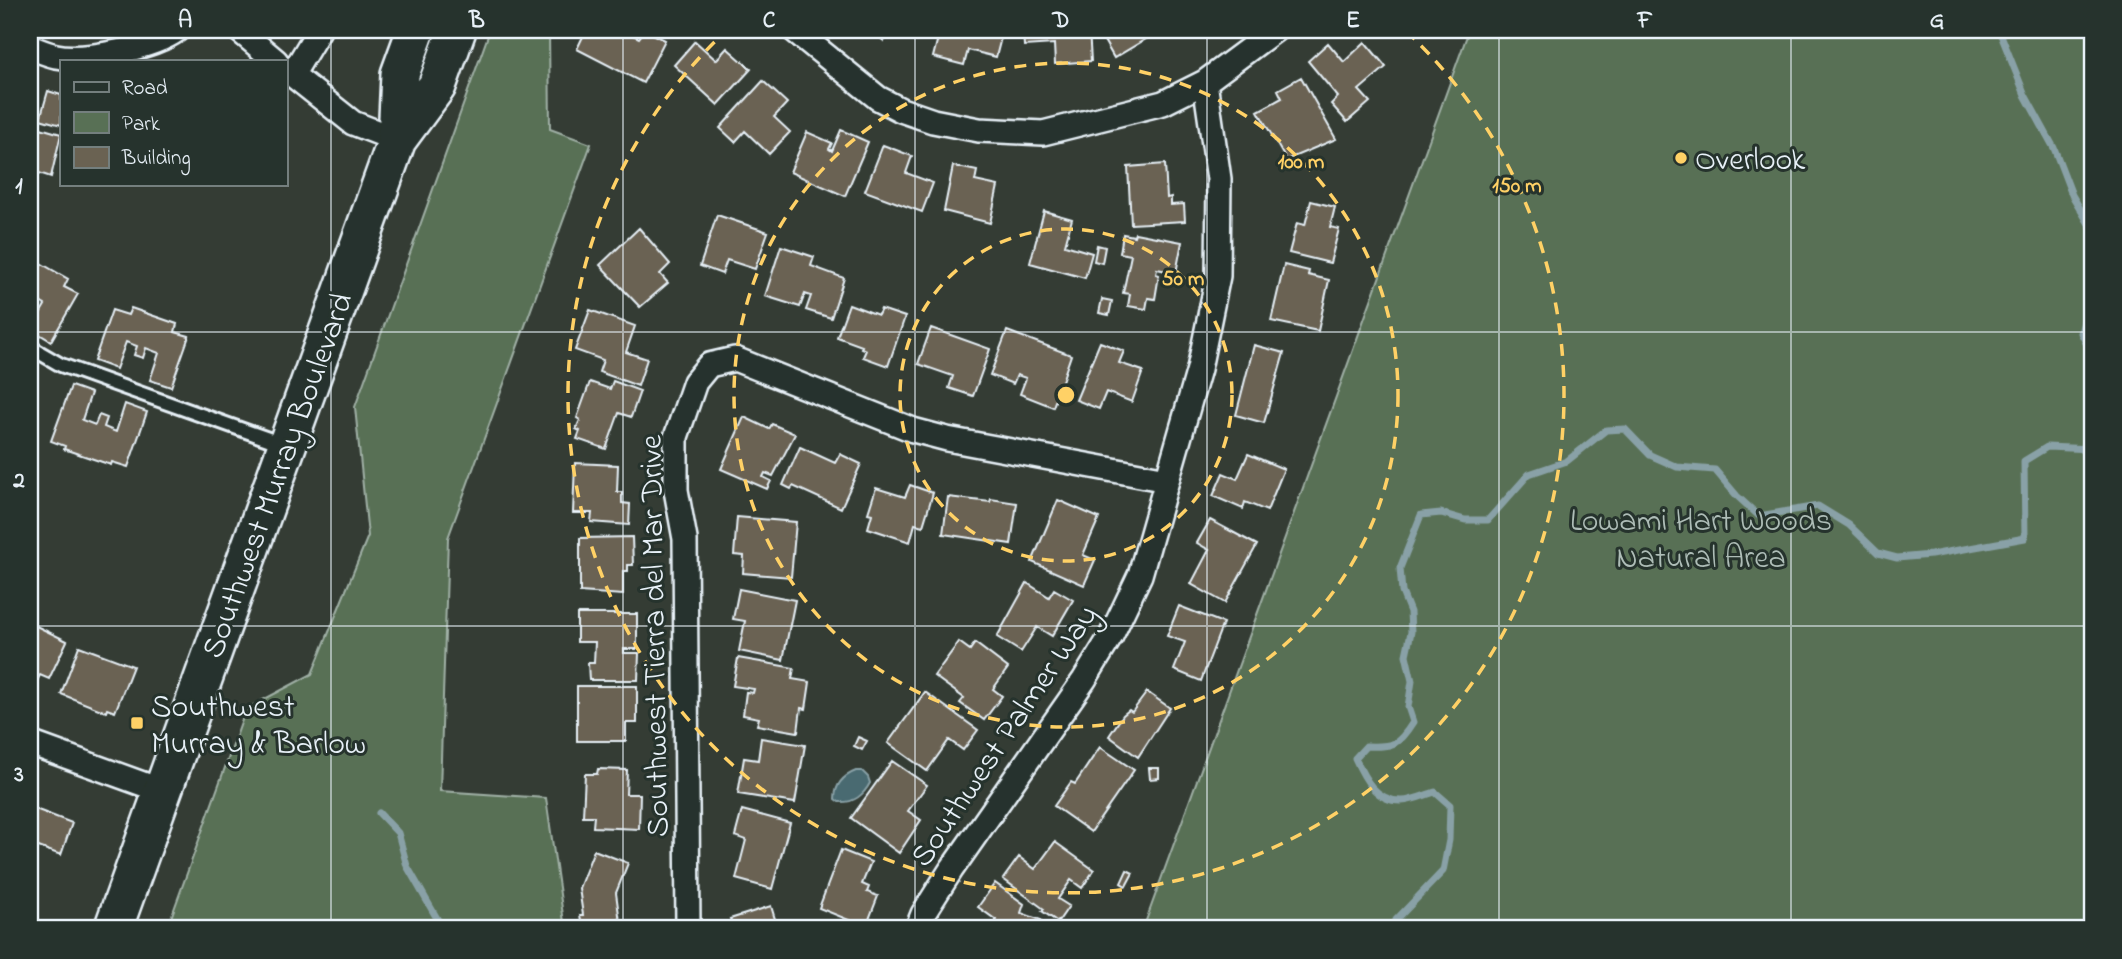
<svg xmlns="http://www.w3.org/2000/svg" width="2122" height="959" viewBox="0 0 2122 959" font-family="'Indie Flower',sans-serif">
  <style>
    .green { fill: #587055; stroke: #a0b0a6; stroke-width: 2 }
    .water { fill: #4a6b71; stroke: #89a1a7; stroke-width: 2 }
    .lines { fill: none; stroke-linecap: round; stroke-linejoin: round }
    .stream { stroke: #89a1a7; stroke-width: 7 }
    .building { fill: #6a6252; stroke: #e8f1f8; stroke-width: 2 }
    .service-casing { stroke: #e8f1f8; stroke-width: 18 }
    .minor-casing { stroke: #e8f1f8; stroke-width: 28 }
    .primary-casing { stroke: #e8f1f8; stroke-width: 42 }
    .service { stroke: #26332d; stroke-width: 12 }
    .minor { stroke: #26332d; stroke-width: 23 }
    .primary { stroke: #26332d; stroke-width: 37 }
    .grid { fill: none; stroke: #e8f1f8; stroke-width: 2; stroke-opacity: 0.55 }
    .ring { fill: none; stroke: #ffd166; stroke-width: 3.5; stroke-dasharray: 12 9 }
    .poi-dot { fill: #ffd166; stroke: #26332d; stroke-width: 2.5 }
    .labels { text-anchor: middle; stroke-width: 6; stroke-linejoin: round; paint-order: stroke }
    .poi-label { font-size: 32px; fill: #e8f1f8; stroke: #26332d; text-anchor: start }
    .street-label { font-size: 32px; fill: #e8f1f8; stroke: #26332d }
    .park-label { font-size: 32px; fill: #aebdb7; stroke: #26332d }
    .centre { fill: #ffd166; stroke: #26332d; stroke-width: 3.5 }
    .ring-label { font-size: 21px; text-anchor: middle; font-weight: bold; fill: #ffd166; stroke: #26332d; stroke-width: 6; stroke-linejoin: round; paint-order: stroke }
    .neatline { fill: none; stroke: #e8f1f8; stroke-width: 2.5 }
    .grid-label { font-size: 23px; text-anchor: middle; font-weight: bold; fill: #e8f1f8 }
  </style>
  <rect width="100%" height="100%" fill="#343c34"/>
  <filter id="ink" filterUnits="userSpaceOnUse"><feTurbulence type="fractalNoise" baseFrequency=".0143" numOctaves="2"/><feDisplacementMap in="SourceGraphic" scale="14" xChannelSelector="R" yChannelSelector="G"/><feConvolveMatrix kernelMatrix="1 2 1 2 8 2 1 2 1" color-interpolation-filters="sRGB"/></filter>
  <g filter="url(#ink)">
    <path class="green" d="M490,30H549L550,129L591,144L448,538L440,791L546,798L565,929H167L246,709L312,674L368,536L355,407Z
      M1469,30H2092V929H1143Z"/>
    <path class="water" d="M856,771H862L868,777L870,783C863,796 854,803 839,802L835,799C835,784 843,776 856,771Z"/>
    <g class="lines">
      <path class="stream" d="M1999,30L2025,95L2054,148L2072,195L2092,229
        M2092,291L2081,333L2092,354
        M2083,450L2092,426
        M379,813L398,833L407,866L443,929
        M1393,929L1396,920L1443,871L1449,840L1450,805L1435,792C1425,795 1412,801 1402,801C1376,802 1364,778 1355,758L1366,746C1393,747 1398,746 1413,722L1408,707L1412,681L1406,655L1411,632L1410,612L1402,592L1400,568L1421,515L1441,513L1465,520H1488L1529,474L1567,461L1606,430L1625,429L1650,455L1677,467L1715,470L1737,496L1759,516L1818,506L1849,525L1878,553L1897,558L1931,555L2025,538L2024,461L2047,447L2092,449"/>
    </g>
    <path class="building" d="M586,30H636L633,35L639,38L645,30L665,40L643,83L577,49Z
      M870,30H892L884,41Z
      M940,30H1003L996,57L968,50L964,65L933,57Z
      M1023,30H1089L1091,61L1055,64L1054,44L1024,46Z
      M1098,30H1161L1114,58Z
      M695,41L716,60L727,48L751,69L718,105L674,65Z
      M1365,42L1386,67L1359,90L1370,102L1347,122L1331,104L1338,97L1308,61L1328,43L1344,62Z
      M1301,77L1336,139L1286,160L1258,111L1282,98L1278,90Z
      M763,81L787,103L774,117L790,132L769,154L745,131L735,142L720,128Z
      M48,91L61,95V125L40,119Z
      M30,125L61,134L51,177L30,170Z
      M841,130L868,142L845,196L790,172L807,132L832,143L829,149L832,151Z
      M883,145L912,156L906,173L933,183L922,212L865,191Z
      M1165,164L1167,198L1171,197V205L1184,204L1185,221L1131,224L1128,167Z
      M953,166L977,171L975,181L998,186L990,223L944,211Z
      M1311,201L1335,207L1330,227L1339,229L1330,263L1289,253L1297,223L1305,225Z
      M1044,211L1072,219L1065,245L1092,253L1085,278L1030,263Z
      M717,215L768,232L755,269L727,260L722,274L700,266Z
      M639,228L670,264L660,274L668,283L640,307L600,265Z
      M1135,233L1182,242L1176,273L1157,269L1156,274L1159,275L1155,299L1148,298L1146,309L1128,306L1130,294L1123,293L1131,255L1120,253L1123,234L1134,236Z
      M1097,245L1105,247L1102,263L1094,261Z
      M781,246L814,257L811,266L844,278L831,318L806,310L811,296L805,294L800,307L765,296Z
      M30,257L68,279L64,287L78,294L51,341L31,329L45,305L33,298L30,305Z
      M1284,265L1309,271L1308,275L1329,280L1318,331L1271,321Z
      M1102,299L1112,301L1109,315L1099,313Z
      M849,304L878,315L881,309L905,317L888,366L863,357L866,350L861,348L862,346L837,337Z
      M131,308L177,324L175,332L189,336L171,387L150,380L159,353L146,348L143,358L134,355L137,346L126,342L116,369L94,361L112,310L128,315Z
      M590,310L635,326L626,352L647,359L638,386L599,372L603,360L575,350Z
      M931,328L990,349L973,396L949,388L953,376L918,364Z
      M1007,331L1071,355L1053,407L1020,394L1026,378L1017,375L1013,384L990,375Z
      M1100,342L1124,351L1119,363L1143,371L1132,402L1106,392L1099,409L1076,400Z
      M1254,345L1284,353L1264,423L1236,415Z
      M613,381L640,391L631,417L619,413L606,449L577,439L580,431L576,429L580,420L577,418L590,382L610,389Z
      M71,386L91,393L82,420L95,425L99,415L107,418L104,427L116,432L125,404L147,412L128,467L112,462L111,465L64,449L65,446L51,441Z
      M744,417L769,429L772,424L795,434L773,476L765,473L763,477L771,481L767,489L721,469Z
      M800,447L835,463L840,454L861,464L841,508L793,486L791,489L783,485Z
      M1248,454L1284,469L1267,511L1245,502L1243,509L1213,496L1223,473L1237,479Z
      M575,463L618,465L617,492H622V503L630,504L629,525L591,522L592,513H573Z
      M910,485L933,493L923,526L915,524L910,542L868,528L872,514L868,513L876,488L905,497Z
      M948,497L990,502L991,499L1017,503L1011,544L943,534Z
      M1058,500L1099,518L1083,555L1095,560L1084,585L1032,562Z
      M737,517L796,522L791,577L743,573L744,556L734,555Z
      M1210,520L1257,545L1225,603L1191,584L1209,550L1197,543Z
      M632,537L633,565H628V571H623V595L580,592V538Z
      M1027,583L1049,597L1054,589L1073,600L1052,636L1037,627L1021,652L997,637Z
      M739,589L795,600L783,660L739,651L745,621L733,619Z
      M1179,606L1223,623L1201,681L1174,670L1185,642L1167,636Z
      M577,614H637V649H624V653H639L638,680H589L588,663H594L595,642H577Z
      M30,623L67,641L49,679L40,675L34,687L30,686Z
      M959,642L970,650L975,643L1008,668L993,689L1002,696L984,720L960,703L964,698L934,676Z
      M79,646L133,666L115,712L107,709L106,712L61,694Z
      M738,658L794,668L792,679L810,682L806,709L801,708L798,732L757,725L759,718L743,715L746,692L753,693L754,689L733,686Z
      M577,686H637V723H626V741H577Z
      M925,692L978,730L963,750L949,740L927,771L888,743Z
      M1147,692L1170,708L1138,757L1109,736L1123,715L1129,710L1132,712Z
      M858,737L867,741L862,750L854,746Z
      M761,738L805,745L795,803L738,794L744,758L758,760Z
      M1100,747L1134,770L1091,832L1054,806L1071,782L1075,784Z
      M892,761L927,785L908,811L921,820L899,853L851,818Z
      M1149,768H1159V778L1150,779Z
      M598,769L627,770L626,794H640L639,829L593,827L594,816H583L585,774H597Z
      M30,807L72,823L61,855L30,844Z
      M742,810L790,823L772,889L736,879L746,840L735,836Z
      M1055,842L1094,870L1082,888L1071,880L1058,899L1069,906L1058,922L1042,911L1044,909L1003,879L1019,857L1035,869Z
      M594,850L628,863L616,893L621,929H582L580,915H583L579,888Z
      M841,850L871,862L862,884L869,887L867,892L878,896L866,927L819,908Z
      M1127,870L1133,873L1126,886L1121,883Z
      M995,883L1024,904L1021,913L1041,920L1038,929H993L996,920L978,907Z
      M771,906L778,929H734L730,919Z"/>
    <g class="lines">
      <defs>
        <path id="service" d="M30,347L61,365L285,445"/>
        <path id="minor" d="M239,30L276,61
          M794,30L878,98L901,110L933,121L979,130L1043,133L1163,103L1205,82L1275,30
          M30,47C38,50 47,54 56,56C84,62 154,47 177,30
          M285,69L353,123L397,140
          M292,75L319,30
          M30,743L162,791
          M688,929L685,539L676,490V437L695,382L709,365L735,359L913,430L947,439L1167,480
          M917,929L923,914L951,870L1084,680L1111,636L1140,575L1199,369L1218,276L1219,179L1205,82"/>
        <path id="primary" d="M397,140L400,74L416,30
          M113,929L397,140L437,86L457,30"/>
      </defs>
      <use href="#service" class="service-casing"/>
      <use href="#minor" class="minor-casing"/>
      <use href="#primary" class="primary-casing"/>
      <use href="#service" class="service"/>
      <use href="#minor" class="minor"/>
      <use href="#primary" class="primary"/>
    </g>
  </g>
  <path class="grid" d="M331,30V929M623,30V929M915,30V929M1207,30V929M1499,30V929M1791,30V929M30,332H2092M30,626H2092"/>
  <g class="ring">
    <circle cx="1066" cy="395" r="166"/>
    <circle cx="1066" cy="395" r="332"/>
    <path d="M1406 31A498 498 0 1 1 726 31"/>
  </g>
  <g class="poi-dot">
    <circle cx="1681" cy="158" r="7"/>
    <rect x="130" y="716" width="14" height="14" rx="3.5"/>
  </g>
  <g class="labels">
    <g class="poi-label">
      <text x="1695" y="169">Overlook</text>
      <text x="151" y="716">Southwest<tspan x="151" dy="37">Murray &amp; Barlow</tspan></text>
    </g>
    <g class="street-label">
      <text transform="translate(276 475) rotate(-70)" y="11">Southwest Murray Boulevard</text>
      <text transform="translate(653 636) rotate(-91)" y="11">Southwest Tierra del Mar Drive</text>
      <text transform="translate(1003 735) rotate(-56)" y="11">Southwest Palmer Way</text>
    </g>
    <g class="park-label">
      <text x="1701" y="530">Lowami Hart Woods<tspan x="1701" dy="37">Natural Area</tspan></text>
    </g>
  </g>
  <circle cx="1066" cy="395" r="10" class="centre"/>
  <g class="ring-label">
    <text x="1301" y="168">100 m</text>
    <text x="1517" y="192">150 m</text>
    <text x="1183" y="285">50 m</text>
  </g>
  <rect width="2122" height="959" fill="none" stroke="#26332d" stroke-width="77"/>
  <rect x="60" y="60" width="228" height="126" fill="#26332d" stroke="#747f7e" stroke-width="2"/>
  <rect x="74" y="82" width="35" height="10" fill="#26332d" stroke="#747f7e" stroke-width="2"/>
  <text x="122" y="94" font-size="21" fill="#e8f1f8">Road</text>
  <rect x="74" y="112" width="35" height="21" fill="#587055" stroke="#747f7e" stroke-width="2"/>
  <text x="122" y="130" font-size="21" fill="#e8f1f8">Park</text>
  <rect x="74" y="147" width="35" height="21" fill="#6a6252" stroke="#747f7e" stroke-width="2"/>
  <text x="122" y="164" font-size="21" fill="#e8f1f8">Building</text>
  <rect x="38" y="38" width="2046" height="882" class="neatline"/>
  <g class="grid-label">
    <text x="185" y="27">A</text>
    <text x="477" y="27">B</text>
    <text x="769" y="27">C</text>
    <text x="1061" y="27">D</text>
    <text x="1353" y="27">E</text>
    <text x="1645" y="27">F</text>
    <text x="1937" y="27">G</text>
    <text x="19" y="193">1</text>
    <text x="19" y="487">2</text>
    <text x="19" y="781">3</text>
  </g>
</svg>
